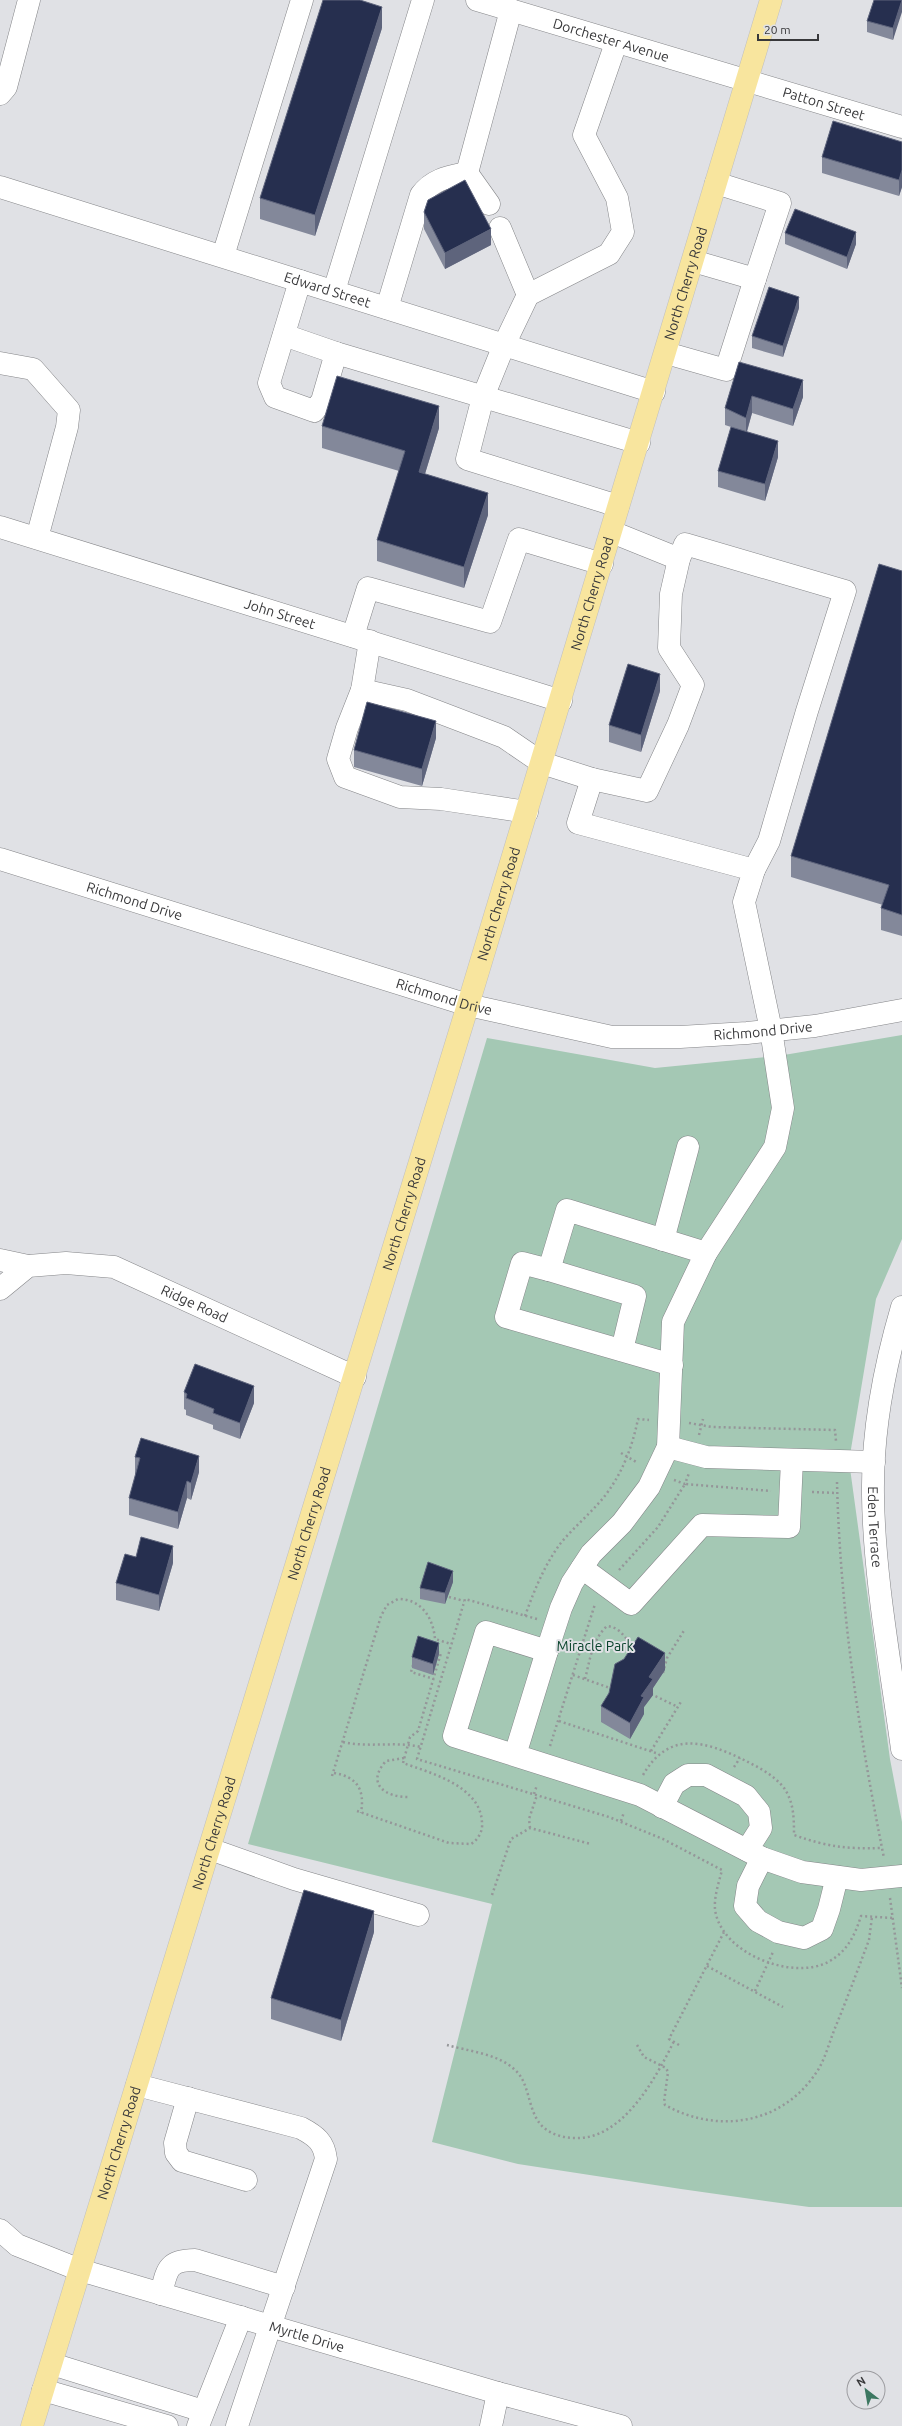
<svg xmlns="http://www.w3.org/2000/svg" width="902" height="2426" viewBox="0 0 902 2426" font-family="Ubuntu,sans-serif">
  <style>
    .green { fill: #a4c8b4 }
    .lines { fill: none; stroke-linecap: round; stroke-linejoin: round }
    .minor-casing { stroke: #848588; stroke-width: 23 }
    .major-casing { stroke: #bfbfc0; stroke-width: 23 }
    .path { stroke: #959699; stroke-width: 2.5; stroke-dasharray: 2 3; stroke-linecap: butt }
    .minor { stroke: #fff; stroke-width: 22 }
    .major { stroke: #f8e59e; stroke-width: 22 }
    .wall { fill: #83889a }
    .shaded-wall { fill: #5e647c }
    .building { fill: #262f4f; stroke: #5e647c }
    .labels { text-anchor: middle; stroke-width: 4; stroke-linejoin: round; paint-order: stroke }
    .street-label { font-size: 14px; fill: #38383a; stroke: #e0e1e5 }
    .park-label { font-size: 14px; fill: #09432c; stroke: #e0e1e5 }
  </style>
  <rect width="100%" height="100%" fill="#e0e1e5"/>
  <path class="green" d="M902,1035V1239L876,1299L849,1461L890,1759L902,1822V2207H809L681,2189L518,2164L432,2142L492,1904L248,1844L487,1038L655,1068L778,1056Z"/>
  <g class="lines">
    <defs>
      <g id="minor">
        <path id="s1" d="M477,0L902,127"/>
        <path d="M616,43L584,135L617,198L623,232L609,254L528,295L504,345L483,397L467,459L618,506"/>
        <path d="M0,94L6,87L29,0"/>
        <path d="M467,173L511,10"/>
        <path d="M467,173L489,204"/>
        <path id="s2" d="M0,187L654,392"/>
        <path d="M500,228L528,295"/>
        <path d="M223,256L302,0"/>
        <path d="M693,261L755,279L780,203L716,183"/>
        <path d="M300,281L269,383L275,397L314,411L322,401L336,353L639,443"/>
        <path d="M334,291L423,0"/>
        <path d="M387,308L421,195C433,179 448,177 467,173"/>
        <path d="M284,335L336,353"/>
        <path d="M666,353L726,370L755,279"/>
        <path d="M0,363L33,369L69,410L67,427L37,538"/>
        <path id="s3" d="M0,527L561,701"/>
        <path d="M612,532L679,559"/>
        <path d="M353,636L368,588L490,622L519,539L602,564"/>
        <path d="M362,690L370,641"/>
        <path d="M527,812L441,799L400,797L345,777L338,759L347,728L362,690L407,700L504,737L542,763L592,779L647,791L678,725L693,685L669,648L671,594L679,559L685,544L845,591L807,711L769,841L754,870"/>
        <path id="s4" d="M0,859L468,1005L612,1037H680L747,1033L815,1026L902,1010"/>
        <path d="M663,1240L688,1147"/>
        <path d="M0,1260L28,1266"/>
        <path d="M549,1270L635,1296L622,1350"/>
        <path id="s5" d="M0,1289L28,1266L66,1263L114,1267L355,1377"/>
        <path id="s6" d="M902,1307C884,1368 872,1432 873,1495C874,1577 891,1667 902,1749"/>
        <path d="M672,1365L506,1317L522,1263L549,1270L567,1210L706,1253"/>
        <path d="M668,1447L706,1457L874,1462"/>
        <path d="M582,1568L631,1604L702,1525L789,1527L792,1460"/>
        <path d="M547,1651L561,1608L572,1583L591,1554L622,1523L649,1487L668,1447L673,1322L706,1253L775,1147L783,1108L771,1030L744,902L754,870L578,823L592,779"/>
        <path d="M515,1755L547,1651L486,1632L454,1736L640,1795L762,1858L802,1872L861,1880L902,1876"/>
        <path d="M662,1807L674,1784L688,1775H706L746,1796L759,1812L761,1828L747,1850"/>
        <path d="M210,1849L294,1879L418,1915"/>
        <path d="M762,1858L748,1886L745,1906L758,1921L778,1932L804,1938L822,1929L829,1909L837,1877"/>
        <path d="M137,2085L301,2128C316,2136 324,2142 326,2159L237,2426"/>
        <path d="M188,2098L175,2143L176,2153L182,2161L246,2180"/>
        <path id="s7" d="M0,2230L17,2245L80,2270L498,2393L621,2426"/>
        <path d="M161,2294C167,2270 167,2260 195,2260L284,2287"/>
        <path d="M52,2364L203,2411"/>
        <path d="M43,2390L167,2426"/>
        <path d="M198,2426L241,2317"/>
        <path d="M491,2426L498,2393"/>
      </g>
      <g id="major">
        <path id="s8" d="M32,2426L468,1005L771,0"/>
      </g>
    </defs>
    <use href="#minor" class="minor-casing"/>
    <use href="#major" class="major-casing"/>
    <path class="path" d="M689,1423L712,1427L835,1430L836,1441
      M699,1435L703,1419
      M621,1453L638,1463
      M674,1480L685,1484L689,1473
      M837,1482C840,1609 859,1734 884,1858
      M812,1492L837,1493
      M619,1570L658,1527L685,1484L771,1491
      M449,1597L464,1601
      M525,1616C534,1591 544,1566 560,1544C573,1528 590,1514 604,1497C622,1474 632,1448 638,1419L649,1420
      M537,1619L465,1599L417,1759L609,1817L663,1839L722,1870C719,1882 714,1896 715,1909C720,1953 792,1981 828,1962C847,1952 855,1935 861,1916L893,1918
      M413,1665L411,1672L434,1679
      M663,1673L667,1658L685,1629
      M573,1675L610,1688
      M585,1679C590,1660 592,1640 607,1626C623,1628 624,1640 636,1647
      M651,1694L678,1707
      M559,1721L659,1754
      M343,1742C370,1748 395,1741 421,1747
      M550,1746L595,1604
      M651,1751L682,1700
      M404,1758L386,1761C365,1784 386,1798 410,1797
      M734,1767L740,1758
      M334,1773C357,1777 365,1789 361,1813
      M643,1775C669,1730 705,1741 744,1760C758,1767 774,1775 784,1788C794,1802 794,1819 794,1835C828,1847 846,1849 882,1848
      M332,1776L381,1616L387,1605L398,1599C421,1599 433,1617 435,1639L451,1644
      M534,1794L537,1785
      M357,1811L449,1843L471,1844C478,1840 483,1831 482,1823C481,1786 431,1773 403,1763L410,1737L418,1731L441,1653L436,1652
      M621,1821L624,1812
      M530,1828L529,1819L537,1795
      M492,1895L511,1839L530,1828L591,1844
      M890,1898L902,1988
      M707,1966L783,2007
      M755,1991L773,1952
      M447,2045C468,2051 499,2054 515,2070C531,2084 527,2112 543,2127C551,2134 563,2138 574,2138C622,2141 656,2078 674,2041
      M637,2045L644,2057L666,2068L668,2072L664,2102L665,2105C717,2134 781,2125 816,2073C825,2060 829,2043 835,2028C847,1999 858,1969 869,1940L872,1917
      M679,2045L669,2039L724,1932"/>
    <use href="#minor" class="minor"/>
    <use href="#major" class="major"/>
  </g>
  <path class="wall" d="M902,0L893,40L867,32V21Z
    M382,28L315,236L260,219V198Z
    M902,142V187L899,196L822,173V157Z
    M424,212L491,245L445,269L424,229Z
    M785,233L856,244L847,269L785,244Z
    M799,308L783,357L752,348V336Z
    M739,362L803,397L793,426L752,413L747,432L778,457L765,501L718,487V471L731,427L725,425V408Z
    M322,426L439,428L425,474L488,515L464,588L377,561V540L399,471L322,448Z
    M902,571V936L881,930V908L883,905L791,877V856Z
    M660,691L641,752L609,742V725Z
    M436,738L422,786L354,767V750Z
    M184,1392L254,1403L240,1439L213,1429V1425L186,1415V1410L184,1409Z
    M141,1438L199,1472L191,1500L187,1498L178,1529L129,1515V1498L136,1474H135V1457Z
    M173,1563L159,1611L116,1600V1583Z
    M453,1582L445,1604L420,1599V1588Z
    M439,1654L433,1675L412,1668V1657Z
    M665,1670L653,1688V1695L644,1707V1714L630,1739L601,1722V1706Z
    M374,1932L341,2041L271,2019V1998Z"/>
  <path class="shaded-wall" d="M902,0V12L893,40V28Z
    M382,7V28L315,236V215Z
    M902,170V187L899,196V180Z
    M491,229V245L445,269V253Z
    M856,232V244L847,269V257Z
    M799,297V308L783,357V346Z
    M803,380V397L793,426V409Z
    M752,396V413L746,434V418Z
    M439,406V428L419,493V472Z
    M778,441V457L765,501V484Z
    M488,493V515L464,588V567Z
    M660,674V691L641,752V735Z
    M436,721V738L422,786V769Z
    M254,1386V1403L240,1439V1423Z
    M199,1456V1472L191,1500V1483Z
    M187,1481V1498L178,1529V1512Z
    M173,1546V1563L159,1611V1595Z
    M453,1571V1582L445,1604V1593Z
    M439,1643V1654L433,1675V1664Z
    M665,1653V1670L653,1688V1695L644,1707V1714L630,1739V1723L649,1677Z
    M374,1911V1932L341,2041V2020Z"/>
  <path class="building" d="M323,0H360L382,7L315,215L260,198Z
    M874,0H902L893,28L867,21Z
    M833,121L902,142V170L899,180L822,157Z
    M465,180L491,229L445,253L424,212L428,200Z
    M795,209L856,232L847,257L785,233Z
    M769,287L799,297L783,346L752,336Z
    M739,362L803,380L793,409L752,396L746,418L725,408Z
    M337,376L439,406L419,472L488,493L464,567L377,540L405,451L322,426Z
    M731,427L778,441L765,484L718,471Z
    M879,564L902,571V915L881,908L889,885L791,856Z
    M628,664L660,674L641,735L609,725Z
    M367,702L436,721L422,769L354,750Z
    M195,1364L254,1386L240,1423L213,1413L214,1409L186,1398L187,1394L184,1392Z
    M141,1438L199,1456L191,1483L187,1481L178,1512L129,1498L140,1458L135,1457Z
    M141,1537L173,1546L159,1595L116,1583L125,1554L136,1557Z
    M428,1562L453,1571L445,1593L420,1588Z
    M418,1636L439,1643L433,1664L412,1657Z
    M638,1637L665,1653L649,1677L653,1679L641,1696L644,1697L630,1723L601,1706L609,1693L615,1664L624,1659Z
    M304,1890L374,1911L341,2020L271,1998Z"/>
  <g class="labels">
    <g class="street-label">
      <text dy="5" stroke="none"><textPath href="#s1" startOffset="140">Dorchester Avenue</textPath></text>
      <text dy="5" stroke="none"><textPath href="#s1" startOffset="362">Patton Street</textPath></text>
      <text dy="5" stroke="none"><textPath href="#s8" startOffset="2240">North Cherry Road</textPath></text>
      <text dy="5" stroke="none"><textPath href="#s2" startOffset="343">Edward Street</textPath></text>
      <text dy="5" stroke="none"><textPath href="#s8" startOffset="1916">North Cherry Road</textPath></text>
      <text dy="5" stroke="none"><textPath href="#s3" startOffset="293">John Street</textPath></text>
      <text dy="5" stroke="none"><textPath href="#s4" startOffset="141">Richmond Drive</textPath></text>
      <text dy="5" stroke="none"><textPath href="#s8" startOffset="1592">North Cherry Road</textPath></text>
      <text dy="5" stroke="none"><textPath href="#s4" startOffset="465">Richmond Drive</textPath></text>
      <text dy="5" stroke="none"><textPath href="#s4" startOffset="789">Richmond Drive</textPath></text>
      <text dy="5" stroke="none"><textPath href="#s8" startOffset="1268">North Cherry Road</textPath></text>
      <text dy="5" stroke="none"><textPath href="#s5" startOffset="211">Ridge Road</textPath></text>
      <text dy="5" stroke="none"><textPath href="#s8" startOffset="944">North Cherry Road</textPath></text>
      <text dy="5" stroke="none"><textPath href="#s6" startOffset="223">Eden Terrace</textPath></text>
      <text dy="5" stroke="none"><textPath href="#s8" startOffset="620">North Cherry Road</textPath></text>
      <text dy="5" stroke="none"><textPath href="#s8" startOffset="296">North Cherry Road</textPath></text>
      <text dy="5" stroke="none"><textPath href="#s7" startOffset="327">Myrtle Drive</textPath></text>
    </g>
    <g class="park-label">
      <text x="595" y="1651">Miracle Park</text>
    </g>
  </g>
  <g transform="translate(866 2390) rotate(329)"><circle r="19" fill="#e0e1e5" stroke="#9d9da1"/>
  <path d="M0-3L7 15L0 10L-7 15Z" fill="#3c7761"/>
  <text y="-6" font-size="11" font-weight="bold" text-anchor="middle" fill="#38383a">N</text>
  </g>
  <path d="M758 34v6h60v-6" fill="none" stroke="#38383a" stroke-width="2"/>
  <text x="764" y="34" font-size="12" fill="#38383a" stroke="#e0e1e5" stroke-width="3" paint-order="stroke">20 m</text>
</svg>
